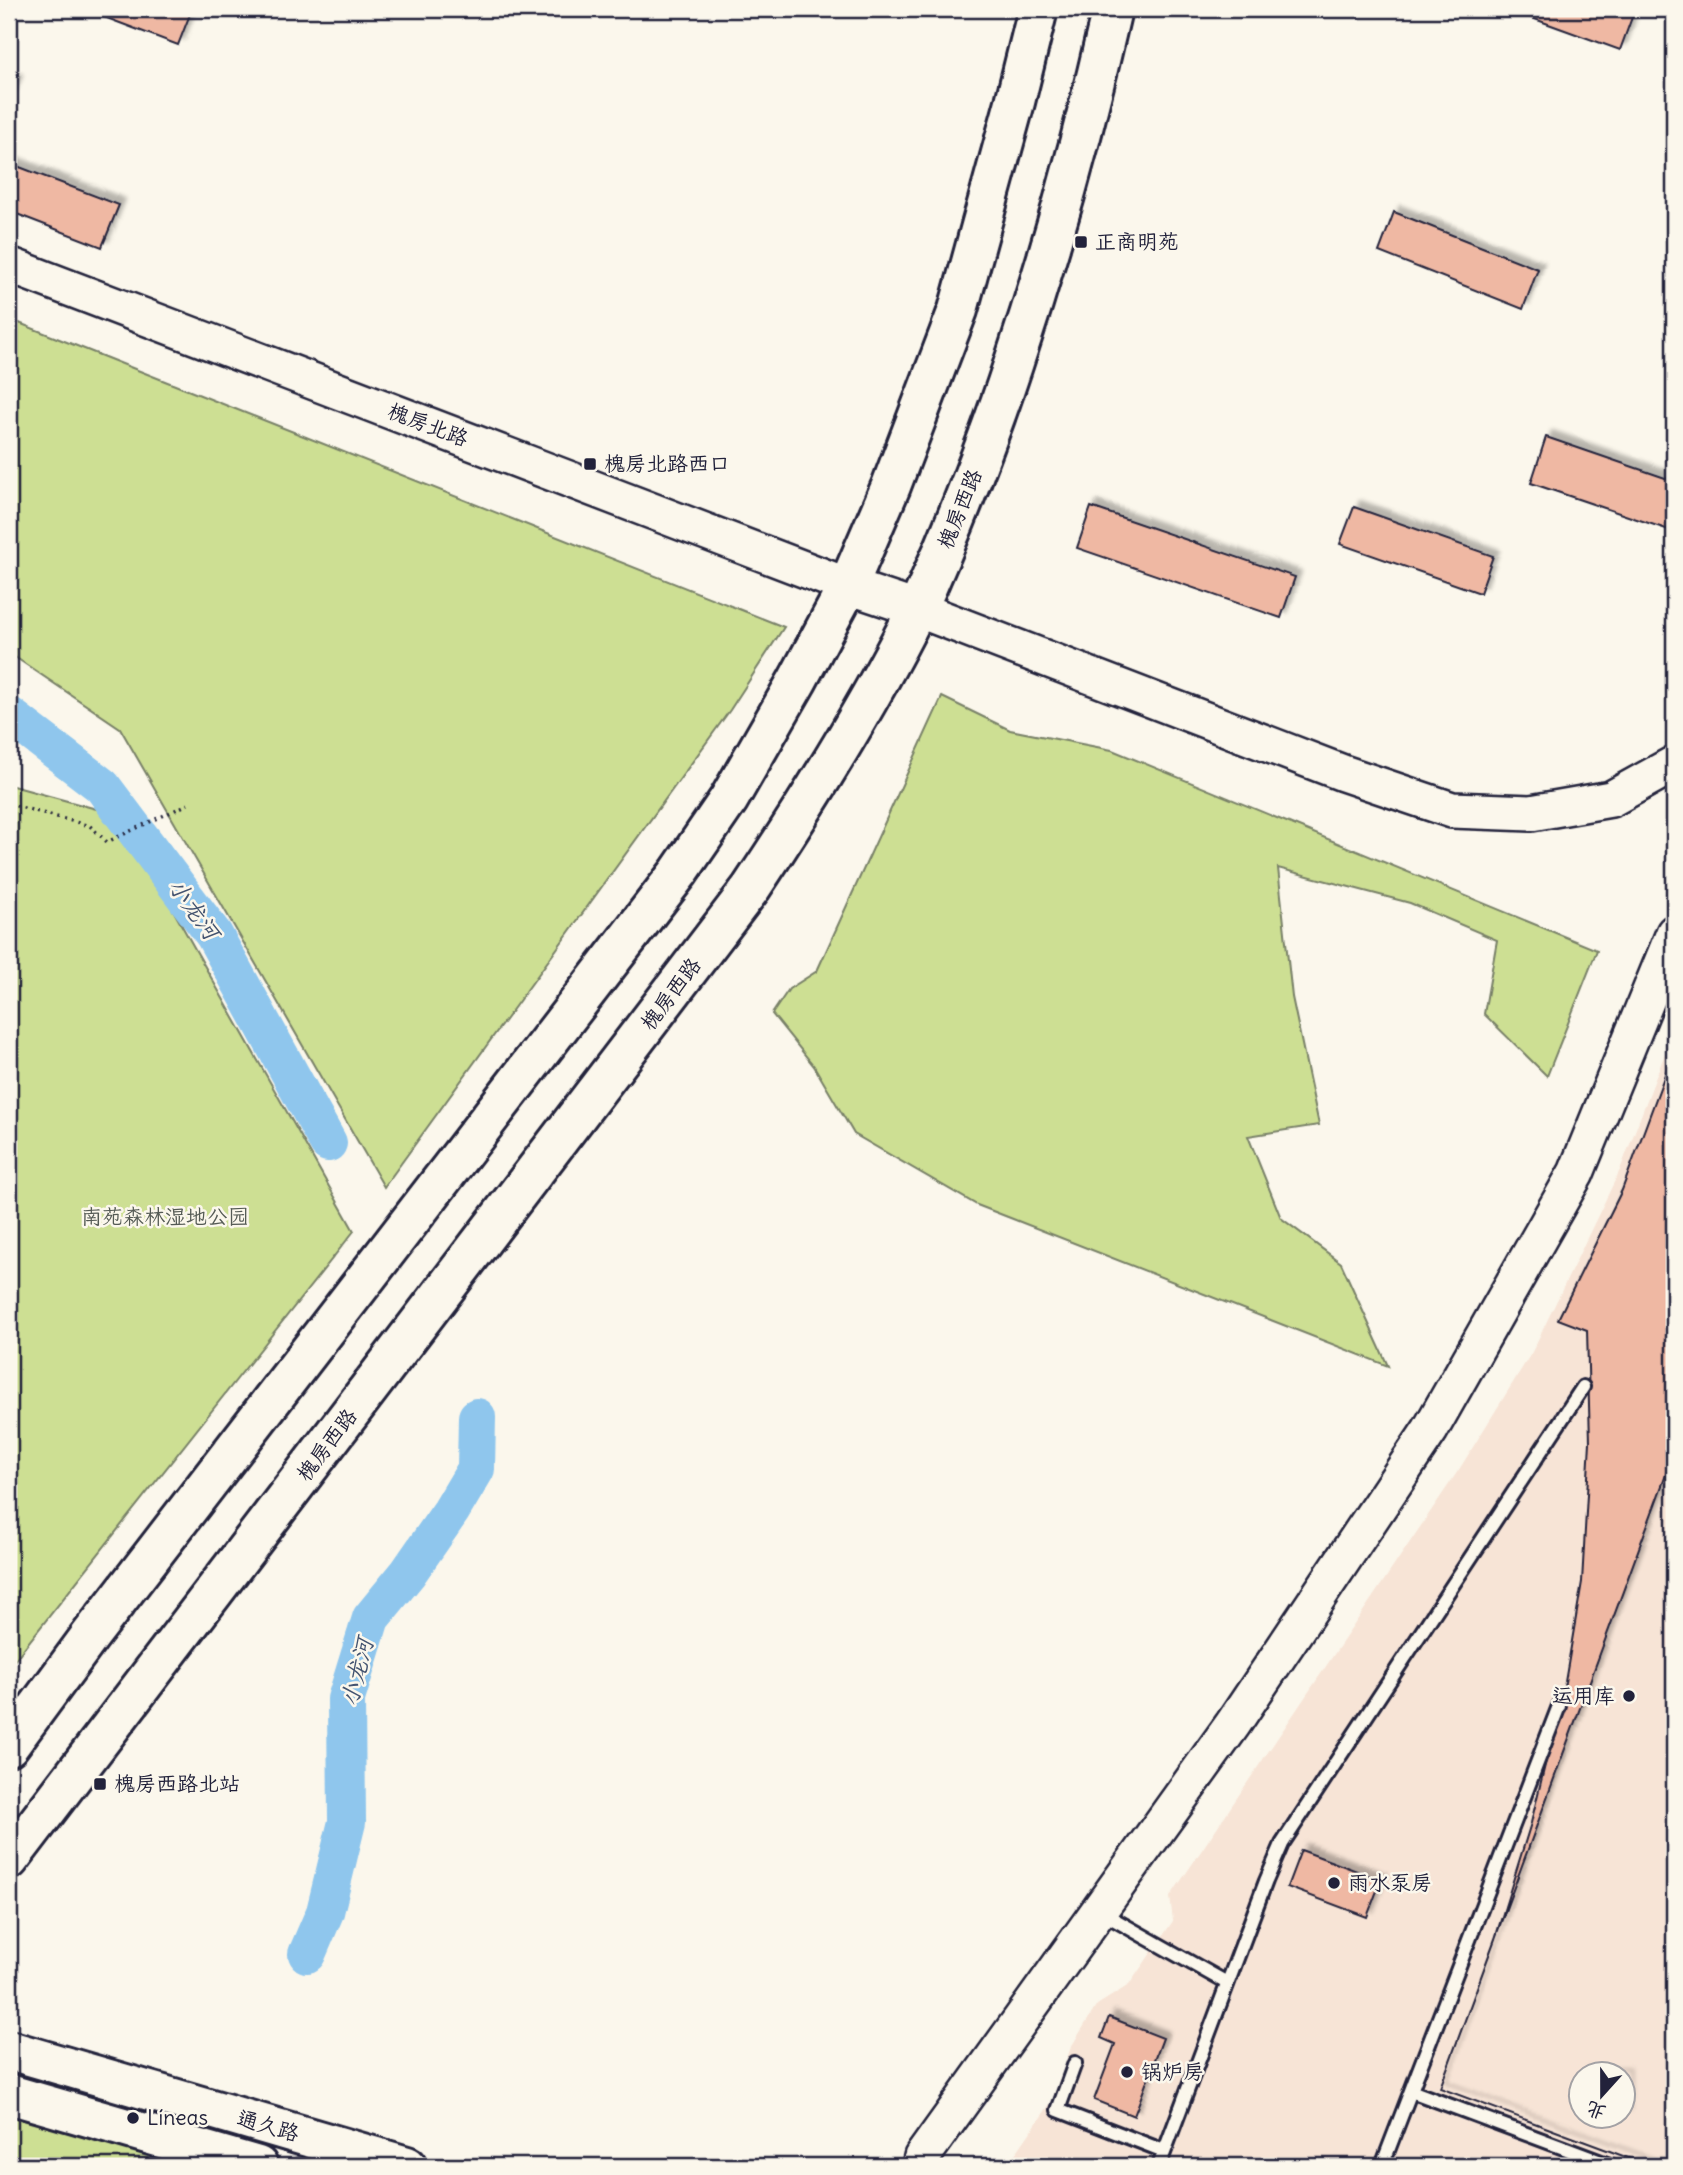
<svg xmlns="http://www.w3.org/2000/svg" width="1683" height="2175" viewBox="0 0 1683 2175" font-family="Delius,'LXGW WenKai TC',sans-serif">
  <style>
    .built { fill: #f7e4d6; fill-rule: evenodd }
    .green { fill: #cddf93; stroke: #788067; stroke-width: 2 }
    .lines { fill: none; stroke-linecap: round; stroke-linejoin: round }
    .river { stroke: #8fc6ed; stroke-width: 38 }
    .building { fill: #efb8a3; stroke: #22223b; stroke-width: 2; fill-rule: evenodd; filter: url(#shadow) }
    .lane-casing { stroke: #22223b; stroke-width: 18 }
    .secondary-casing { stroke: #22223b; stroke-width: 40 }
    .primary-casing { stroke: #22223b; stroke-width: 44 }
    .path { stroke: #22223b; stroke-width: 3.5; stroke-dasharray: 2 5; stroke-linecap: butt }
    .lane { stroke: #fbf7ec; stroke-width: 12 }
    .secondary { stroke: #fbf7ec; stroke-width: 35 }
    .primary { stroke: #fbf7ec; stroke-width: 38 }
    .poi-dot { fill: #22223b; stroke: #fbf7ec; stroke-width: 2.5 }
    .labels { text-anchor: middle; stroke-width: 5; stroke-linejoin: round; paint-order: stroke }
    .poi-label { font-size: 21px; fill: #22223b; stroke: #fbf7ec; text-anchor: start }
    .street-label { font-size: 21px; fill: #22223b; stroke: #fbf7ec }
    .park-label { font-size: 21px; fill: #555b55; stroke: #fbf7ec }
    .water-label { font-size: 23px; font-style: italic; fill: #435370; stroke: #fbf7ec }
  </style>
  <defs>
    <filter id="shadow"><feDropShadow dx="6" dy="-6" stdDeviation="2" flood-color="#0004"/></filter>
  </defs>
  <rect width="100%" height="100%" fill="#fbf7ec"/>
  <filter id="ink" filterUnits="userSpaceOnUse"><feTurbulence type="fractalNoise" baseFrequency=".0143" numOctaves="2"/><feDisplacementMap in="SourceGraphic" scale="14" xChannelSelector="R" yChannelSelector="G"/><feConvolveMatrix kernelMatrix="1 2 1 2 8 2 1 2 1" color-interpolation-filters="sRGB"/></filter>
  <g filter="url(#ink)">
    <path class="built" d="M1674,1030V2166H1007L1052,2101L1071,2047L1097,2005L1129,1985L1173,1921L1170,1897L1460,1468L1532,1352L1620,1170ZM1582,2074H1624V2116H1582Z"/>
    <path class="green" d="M9,319L784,627L730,710L384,1187L120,728L9,653Z
      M942,697L1010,730L1112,750L1597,950L1547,1076L1484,1014L1497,940L1410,903L1278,868L1292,997L1319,1125L1248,1136L1281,1218L1341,1263L1388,1366L977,1205L854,1134L814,1066L772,1014L789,989L817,971Z
      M9,785L100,810L142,855L354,1231L9,1667Z
      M9,2107L207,2166H9Z"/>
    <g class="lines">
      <path class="river" d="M9,715L102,786L214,935L328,1143
        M307,1954L325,1912L347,1822L346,1699L371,1618L408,1573L451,1511L476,1469L477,1417"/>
    </g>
    <path class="building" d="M83,9H192L178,45Z
      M1507,9H1635L1620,50Z
      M9,78L16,81L9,98Z
      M9,163L119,205L102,247L9,211Z
      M1394,212L1538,269L1523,309L1379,252Z
      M1546,437L1674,481V514L1669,530L1531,483Z
      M1091,507L1295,577L1281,618L1077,548Z
      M1354,507L1493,556L1480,593L1340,544Z
      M1674,1050V2166H1650L1440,2088L1495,1939L1531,1823L1565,1682L1582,1582L1590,1442L1587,1330L1558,1319L1622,1190ZM1582,2074H1624V2116H1582Z
      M1674,1453V2166H1650L1440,2088ZM1582,2074H1624V2116H1582Z
      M1301,1850L1381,1880L1367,1917L1287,1887Z
      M1109,2017L1163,2038L1134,2116L1094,2100L1115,2044L1101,2038Z"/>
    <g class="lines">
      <defs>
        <path id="lane" d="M1099,1911L1227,1983
          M1075,2063L1058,2110L1164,2151
          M1411,2091L1612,2166
          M1159,2166L1266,1881L1282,1844L1583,1387
          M1382,2166L1559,1706"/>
        <path id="secondary" d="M9,265L848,586L917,609L1343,773L1452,810L1531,813L1611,799L1674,764
          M920,2166L922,2157L1233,1724L1430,1430L1576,1173L1674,933"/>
        <path id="primary" d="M9,1746L90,1636L679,872L729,799L797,681L848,586L891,486L958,310L1015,102L1038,9
          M9,1860L751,888C811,798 868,707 916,611C926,592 933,572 942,553C968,491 992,429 1013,365C1052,248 1085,129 1112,9
          M9,2050L407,2166
          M9,2094L258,2166"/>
      </defs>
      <use href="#lane" class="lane-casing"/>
      <use href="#secondary" class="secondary-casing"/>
      <use href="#primary" class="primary-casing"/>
      <path class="path" d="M9,804L90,826L107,842L188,804"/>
      <use href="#lane" class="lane"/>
      <use href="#secondary" class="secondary"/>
      <use href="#primary" class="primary"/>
    </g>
  </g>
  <g class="poi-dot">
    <rect x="1074" y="235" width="14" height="14" rx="3.5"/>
    <rect x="583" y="457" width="14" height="14" rx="3.5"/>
    <circle cx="1629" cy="1696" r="7"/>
    <rect x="93" y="1777" width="14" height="14" rx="3.5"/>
    <circle cx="1334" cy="1883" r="7"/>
    <circle cx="1127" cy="2072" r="7"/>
    <circle cx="133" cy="2118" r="7"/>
  </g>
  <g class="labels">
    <g class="poi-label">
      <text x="1095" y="249">正商明苑</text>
      <text x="604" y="471">槐房北路西口</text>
      <text x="1615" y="1703" text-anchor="end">运用库</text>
      <text x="114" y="1791">槐房西路北站</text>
      <text x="1348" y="1890">雨水泵房</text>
      <text x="1141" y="2079">锅炉房</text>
      <text x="147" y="2125">Líneas</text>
    </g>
    <g class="street-label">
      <text transform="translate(428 425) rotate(21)" y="7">槐房北路</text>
      <text transform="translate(960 509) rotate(-68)" y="7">槐房西路</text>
      <text transform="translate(671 994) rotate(-53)" y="7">槐房西路</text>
      <text transform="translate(327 1445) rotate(-53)" y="7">槐房西路</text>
      <text transform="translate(268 2126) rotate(16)" y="7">通久路</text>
    </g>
    <g class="park-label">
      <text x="165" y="1224">南苑森林湿地公园</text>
    </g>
    <g class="water-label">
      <text transform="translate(194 909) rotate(54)" y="8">小龙河</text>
      <text transform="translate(357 1672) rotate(-76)" y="8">小龙河</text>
    </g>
  </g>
  <rect width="1683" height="2175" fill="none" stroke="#fbf7ec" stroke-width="35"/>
  <rect x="18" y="18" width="1648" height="2140" fill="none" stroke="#22223b" stroke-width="2.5" filter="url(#ink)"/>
  <g transform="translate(1602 2095) rotate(201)"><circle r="33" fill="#fbf7ec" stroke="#a4a2a5" stroke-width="2"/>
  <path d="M0-5L12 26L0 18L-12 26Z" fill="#22223b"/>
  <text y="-10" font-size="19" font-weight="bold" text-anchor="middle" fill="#22223b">北</text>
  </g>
</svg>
